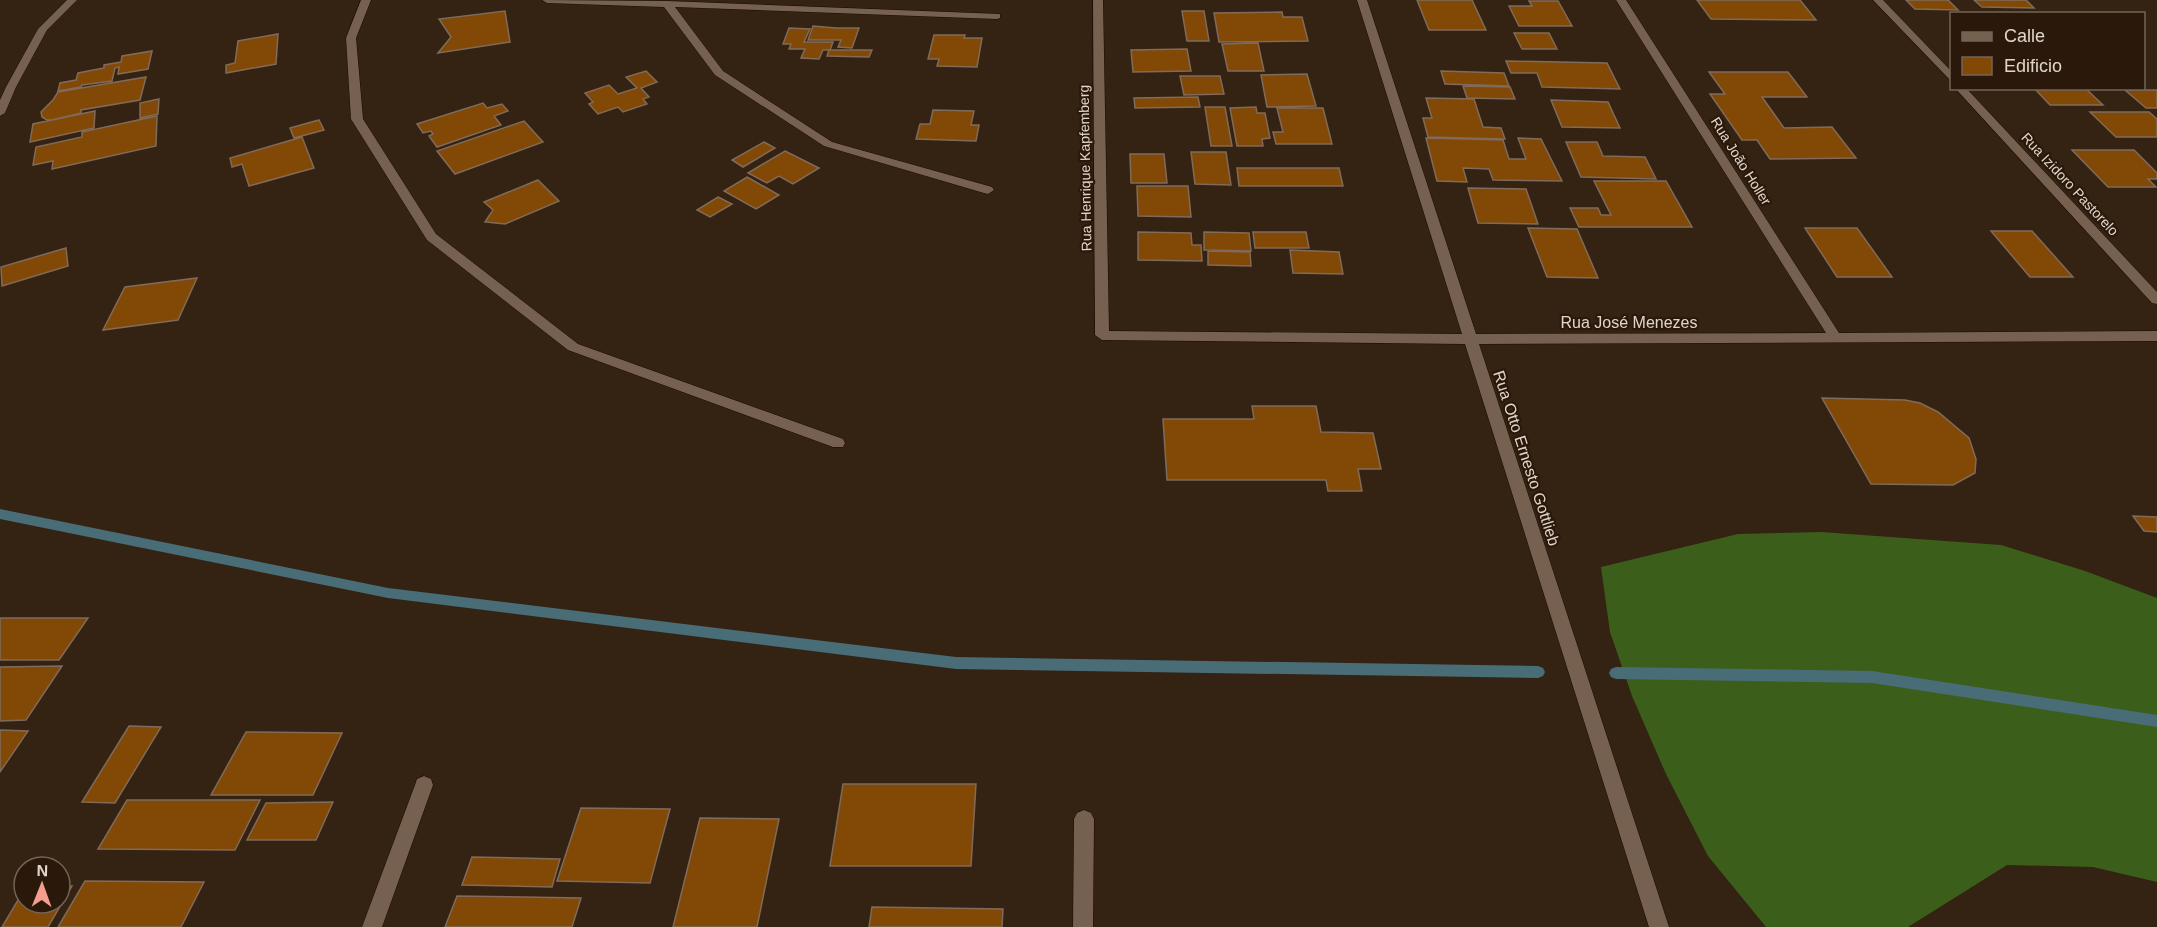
<svg xmlns="http://www.w3.org/2000/svg" width="2157" height="927" viewBox="0 0 2157 927" font-family="Arial,sans-serif">
  <style>
    .forest { fill: #3b5f1b }
    .lines { fill: none; stroke-linecap: round; stroke-linejoin: round }
    .stream { fill: #486d77; fill-rule: evenodd }
    .building { fill: #824805; stroke: #806b5a; stroke-width: 1.5 }
    .street-casing { stroke: #1b0b01; stroke-width: 1 }
    .street { fill: #766151; fill-rule: evenodd }
    .labels { text-anchor: middle; stroke-width: 4.5; stroke-linejoin: round; paint-order: stroke }
    .far-street-label { font-size: 14px; fill: #e1d5cb; stroke: #2a190a }
    .street-label { font-size: 16px; fill: #e1d5cb; stroke: #2a190a }
  </style>
  <rect width="100%" height="100%" fill="#342213"/>
  <path class="forest" d="M1821,532L2001,545L2085,571L2157,598V882L2093,867L2007,865L1908,927H1766L1708,856L1666,774L1632,696L1610,632L1601,567L1738,534Z"/>
  <g class="lines">
    <path class="stream" d="M0,509L388,588L956,657L1538,666L1543,668L1545,672L1543,676L1538,678L956,669L388,598L0,519Z
      M1616,667L1872,671L2157,715V727L1872,683L1616,679L1611,677L1609,673L1611,669Z"/>
  </g>
  <path class="building" d="M1417,0H1472L1486,30H1429Z
    M1697,0H1800L1816,20L1711,19Z
    M1906,0H1948L1958,10L1915,9Z
    M1974,0H2026L2034,8L1982,7Z
    M1529,1H1558L1572,26H1519L1509,6H1532Z
    M505,11L510,42L438,53L451,37L439,19Z
    M1182,11H1204L1209,41H1187Z
    M1282,12L1283,17H1302L1308,41L1219,42L1214,13Z
    M813,26L836,28H859L852,48L838,47L841,40H808Z
    M789,28L810,29L804,42H833L830,50H872L869,57L827,56L829,50H823L819,59L801,58L805,49H789L791,44H783Z
    M1514,33H1549L1557,49H1522Z
    M278,34L276,64L226,73V65L235,63L238,41Z
    M934,35H965L964,38H982L977,67L937,66L939,59H928Z
    M1258,43L1264,71H1228L1222,44Z
    M1187,49L1191,71L1133,72L1131,50Z
    M152,51L148,69L118,74L119,67L115,68L112,81L82,85L81,87L58,91L60,83L76,80L78,73L104,68V65L121,62L122,56Z
    M1506,61L1607,63L1620,89L1542,87L1537,73H1511Z
    M646,71L657,82L641,88L649,97L643,99L647,104L623,112L618,107L598,114L589,104L593,102L585,93L609,85L618,94L637,88L626,77Z
    M1441,71L1504,73L1509,86L1445,84Z
    M1709,72H1788L1807,97H1762L1784,128L1832,127L1856,158L1770,159L1757,140H1742L1710,94H1725Z
    M1307,74L1316,106L1267,107L1261,75Z
    M1180,76H1220L1224,94L1184,95Z
    M146,77L140,100L81,110V113L52,120H47L42,117L41,112L53,100L58,92Z
    M1463,86L1510,87L1515,99L1467,98Z
    M2034,88H2085L2103,105H2050Z
    M2125,90H2157V108H2146Z
    M1198,97L1200,107L1135,108L1134,98Z
    M1426,98L1474,99L1483,127L1501,128L1505,139L1428,137L1423,118H1432Z
    M159,99L158,114L140,118V103Z
    M1551,100L1608,102L1620,128L1562,127Z
    M483,103L487,108L502,104L508,111L494,116L501,125L437,147L429,136L433,134L431,131L423,133L417,124Z
    M1205,107H1225L1232,146H1211Z
    M1256,107L1257,113H1265L1270,138L1262,139L1263,146H1237L1230,108Z
    M1277,108H1323L1332,144H1276L1273,132H1283Z
    M933,110L974,111L971,125H979L976,141L916,139L920,124H930Z
    M95,111L94,128L30,142L33,124Z
    M2090,112H2149L2157,119V137H2116Z
    M157,116L156,146L52,169L53,161L33,165L36,147L82,137V132Z
    M319,120L324,130L294,138L290,128Z
    M524,121L543,142L455,174L437,151Z
    M302,137L314,168L249,186L242,164L232,167L230,158Z
    M1426,138L1503,140L1509,159H1526L1518,138L1541,139L1562,181L1493,180L1489,169L1463,168L1467,182L1437,181Z
    M764,142L775,148L743,167L732,160Z
    M1566,142H1597L1603,156L1645,157L1656,179L1581,177Z
    M2072,150H2134L2157,173V179H2148L2156,187H2108Z
    M785,151L819,168L793,184L779,176L767,183L748,173Z
    M1191,152H1226L1231,185L1195,184Z
    M1130,154H1164L1167,183H1131Z
    M1237,168H1339L1343,186H1239Z
    M747,177L779,195L756,209L724,191Z
    M538,180L559,201L505,224L485,222L493,210L484,202Z
    M1594,181H1666L1692,227H1579L1570,208H1598L1601,215H1611Z
    M1137,186H1188L1191,217L1138,216Z
    M1468,188L1526,189L1538,224L1478,223Z
    M718,197L732,204L710,217L697,210Z
    M1528,228L1577,229L1598,278L1547,277Z
    M1805,228H1857L1892,277H1837Z
    M1991,231H2032L2073,277H2030Z
    M1138,232L1191,233L1192,245H1201L1202,261L1138,260Z
    M1204,232L1249,233L1251,251L1204,250Z
    M1253,232H1306L1309,248H1255Z
    M66,248L68,266L2,286L1,267Z
    M1290,250L1339,252L1343,274L1293,273Z
    M1208,251L1250,252L1251,266L1208,265Z
    M197,278L178,320L103,330L125,287Z
    M1822,398L1905,400L1920,403L1938,412L1969,438L1976,459L1975,473L1953,485L1871,484Z
    M1252,406H1316L1321,432L1373,433L1381,469H1358L1362,491H1328L1326,480H1167L1163,419H1254Z
    M2133,516L2157,517V532L2144,531Z
    M0,618H88L59,660H0Z
    M62,666L26,720L0,721V667Z
    M129,726L161,727L115,803L82,802Z
    M0,730L28,731L0,772Z
    M246,732L342,733L313,795H211Z
    M843,784H976L971,866H830Z
    M127,800H260L235,850L98,849Z
    M333,802L316,840H247L266,803Z
    M581,808L670,809L650,883L557,881Z
    M700,818L779,819L757,927H673Z
    M472,857L560,859L552,887L462,885Z
    M85,881L204,882L181,927H58Z
    M60,886H72L48,927H2L24,890V903H60Z
    M457,896L581,898L572,927H445Z
    M872,907L1003,909L1002,927H869Z"/>
  <g class="lines">
    <defs>
      <path id="street" d="M67,0H77L47,30L16,87L5,113L0,116V100L6,87L38,29Z
        M361,0H371L356,38L363,119L436,234L578,344L843,439L845,443L843,447H833L568,350L427,240L351,119L346,38Z
        M542,0L667,1L1000,14V18L997,19L675,7L723,71L832,142L992,187L994,190L988,194L984,193L824,146L715,75L664,7L547,3Z
        M1093,0H1103L1109,331L1462,334L1357,0H1367L1476,334L1826,333L1616,0H1626L1839,333L2157,331V341L1479,344L1669,927H1649L1465,344L1102,340L1095,335Z
        M1873,0H1883L1952,72V82Z
        M1955,88H1966L2157,292V304L2152,303Z
        M424,776L431,779L433,785L382,927H362L415,785L417,779Z
        M1084,810L1091,813L1094,819L1093,927H1073L1074,819L1077,813Z"/>
    </defs>
    <use href="#street" class="street-casing"/>
    <use href="#street" class="street"/>
  </g>
  <g class="labels">
    <g class="far-street-label">
      <text transform="translate(1741 161) rotate(58)" y="5">Rua João Holler</text>
      <text transform="translate(1085 168) rotate(-91)" y="5">Rua Henrique Kapfemberg</text>
      <text transform="translate(2070 184) rotate(47)" y="5">Rua Izidoro Pastorelo</text>
    </g>
    <g class="street-label">
      <text x="1629" y="328">Rua José Menezes</text>
      <text transform="translate(1527 458) rotate(72)" y="6">Rua Otto Ernesto Gottlieb</text>
    </g>
  </g>
  <rect x="1950" y="12" width="195" height="78" fill="#2a190a" stroke="#736457" stroke-width="1.5"/>
  <rect x="1962" y="32" width="30" height="9" fill="#766151" stroke="#736457" stroke-width="1.5"/>
  <text x="2004" y="42" font-size="18" fill="#e1d5cb">Calle</text>
  <rect x="1962" y="57" width="30" height="18" fill="#824805" stroke="#736457" stroke-width="1.5"/>
  <text x="2004" y="72" font-size="18" fill="#e1d5cb">Edificio</text>
  <g transform="translate(42 885) rotate(1)"><circle r="28" fill="#2a190a" stroke="#736457" stroke-width="1.5"/>
  <path d="M0-4.5L10 22L0 15L-10 22Z" fill="#f59d8e"/>
  <text y="-9" font-size="16" font-weight="bold" text-anchor="middle" fill="#e1d5cb">N</text>
  </g>
</svg>
